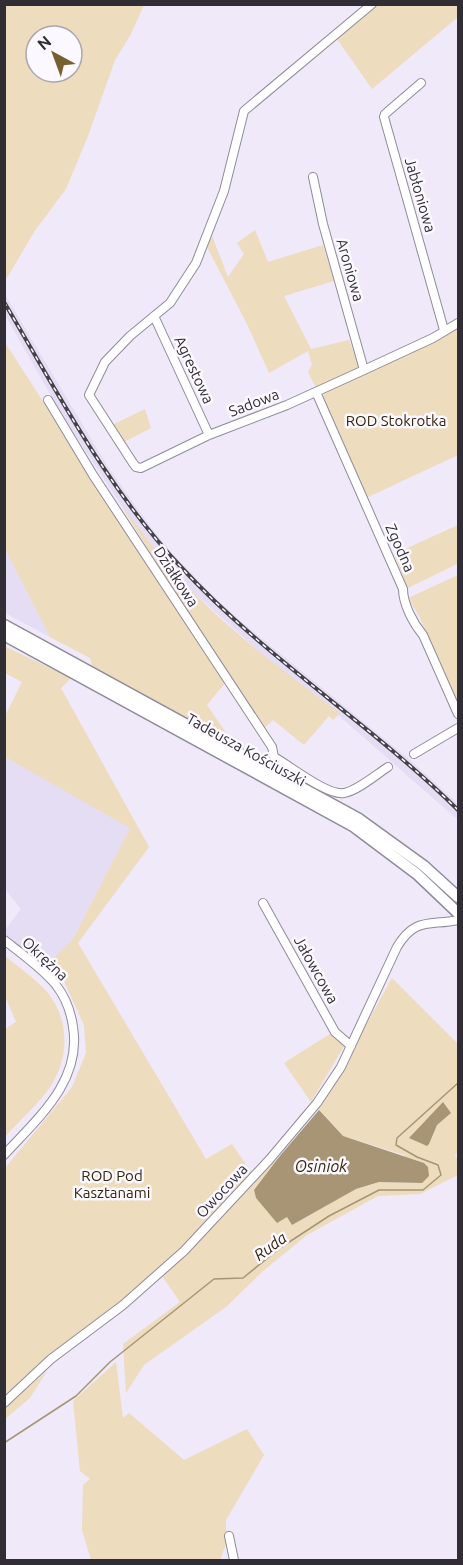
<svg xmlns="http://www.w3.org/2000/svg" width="463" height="1565" viewBox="0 0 463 1565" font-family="Ubuntu,sans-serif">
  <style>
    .built { fill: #e4ddf3 }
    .green { fill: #eddcbe; fill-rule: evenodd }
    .water { fill: #a79576 }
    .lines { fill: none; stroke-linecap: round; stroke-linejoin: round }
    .stream { stroke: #a79576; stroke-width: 1.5 }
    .minor-casing { stroke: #908b99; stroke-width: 10 }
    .major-casing { stroke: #908b99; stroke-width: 13 }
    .minor { stroke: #fff; stroke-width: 8 }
    .major { stroke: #fff; stroke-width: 10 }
    .rail-casing { stroke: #444148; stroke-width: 4 }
    .rail { stroke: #fbf8ff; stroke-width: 1.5; stroke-dasharray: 4.5; stroke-linecap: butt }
    .labels { text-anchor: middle; stroke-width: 5; stroke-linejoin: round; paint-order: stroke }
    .street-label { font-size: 15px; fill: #302e34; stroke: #fbf8ff }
    .park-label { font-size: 15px; fill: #35260a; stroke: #fbf8ff }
    .water-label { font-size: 16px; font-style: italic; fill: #35270b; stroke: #fbf8ff }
  </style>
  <rect width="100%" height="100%" fill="#efe9f9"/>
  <path class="built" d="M4,293L108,467L149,525L172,553L216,599L244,624L410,760L456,802L458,805V820L337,714L261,653L192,591L165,562L121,505L62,415L5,315Z
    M5,549L50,637L5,613Z
    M4,757L132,824L73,939L44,969L5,937V930L21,909L5,889Z"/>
  <path class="green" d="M4,5H144L130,36L115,60L88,136L66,189L34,232L7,278L4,276ZM36,36H72V72H36Z
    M378,5H458V17L372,89L337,39Z
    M255,230L268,262L323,245L334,281L284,296L311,349L349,340L360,369L316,388L308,372L312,365L308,351L269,373L247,324L207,247L212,236L228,277L244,254L237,243Z
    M458,327V455L366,498L323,401L324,394L327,391Z
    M4,341L225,683L207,705L233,743L92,666L90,658L50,637L5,549Z
    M145,409L151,428L122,443L110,426Z
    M121,505C144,534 165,564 191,590C236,636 288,675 340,713L333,720L329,716L304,745L273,720L264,728L187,613Z
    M458,525V524V704L419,616L408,598L458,575L457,564L408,588L394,554Z
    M4,646L71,678L61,688L149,847L78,943L206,1159L232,1144L252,1173L191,1239L128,1295L5,1396V1168L72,1087L86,1053L84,1025L56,964L51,961L73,939L130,828L5,757V716L22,682L5,673Z
    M5,956C18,967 35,978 47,992C68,1017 70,1053 53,1082C45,1098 17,1123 5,1137V1029L16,1022L5,996Z
    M392,978L458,1044V1151L455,1155L458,1160V1175L420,1194L378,1196L307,1235L262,1272L226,1307L144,1365L126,1393L123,1344L180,1302L162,1276L279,1157L254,1191L256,1198L278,1222L287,1217L292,1225L356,1189L380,1182L422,1183L404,1155L343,1136L319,1110Z
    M333,1032L344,1046L311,1102L284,1063Z
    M116,1362L123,1418L129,1413L184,1460L247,1429L264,1455L226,1520V1529L229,1536L220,1560H91L82,1530L83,1485L90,1479L80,1471L73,1401Z
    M47,1371L30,1398L5,1419V1408Z"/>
  <path class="water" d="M443,1102L451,1113L437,1125L429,1144L427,1146L409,1138Z
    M319,1110L343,1136L424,1163L428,1167L429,1176L422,1183L379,1182L356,1189L292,1225L287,1217L277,1223L256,1198L254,1190L279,1157Z"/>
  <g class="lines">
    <path class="stream" d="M4,1443L76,1396L110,1362L214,1279L243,1278L280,1248L329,1216L379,1190H423L441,1175L438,1165L417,1157L396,1145L397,1138L458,1083"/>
    <defs>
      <path id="minor" d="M372,4L244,111L224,191L196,263L170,303L130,336L105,362L89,395L133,463L136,467L141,468L209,435L287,405L364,370L433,338L458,323
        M421,83L385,114L384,117L444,330
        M313,177L323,224L364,370
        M154,316L209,435
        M316,392L403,589C403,604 413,623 423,635L458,714
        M48,400L93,475L272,747L274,757L271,770
        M414,754L458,728
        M274,757C289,765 327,796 344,793C357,791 377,774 388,767
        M263,903L335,1032L351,1046
        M4,940C22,954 42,968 56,985C66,998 71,1012 73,1027C82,1081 38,1118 4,1155
        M4,1403L51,1359L123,1305L184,1251L269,1160L317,1103L341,1067L397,947C415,917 429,926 458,920
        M229,1536L234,1560"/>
      <path id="major" d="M4,625L359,819L424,866L458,897
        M4,635L353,826L417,874L458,913"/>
    </defs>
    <use href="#minor" class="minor-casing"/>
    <use href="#major" class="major-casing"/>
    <use href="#minor" class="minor"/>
    <use href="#major" class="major"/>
    <defs>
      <path id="rail" d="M4,302C58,393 108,490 181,567C265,658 371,724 458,810"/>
    </defs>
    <use href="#rail" class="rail-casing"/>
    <use href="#rail" class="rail"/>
  </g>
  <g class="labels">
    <g class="street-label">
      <text transform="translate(420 195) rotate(74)" y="5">Jabłoniowa</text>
      <text transform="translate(350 270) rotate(74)" y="5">Aroniowa</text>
      <text transform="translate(194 370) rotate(65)" y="5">Agrestowa</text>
      <text transform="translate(254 403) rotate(-21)" y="5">Sadowa</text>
      <text transform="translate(400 548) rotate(66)" y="5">Zgodna</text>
      <text transform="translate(176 577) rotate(57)" y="5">Działkowa</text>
      <text transform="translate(246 750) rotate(29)" y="5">Tadeusza Kościuszki</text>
      <text transform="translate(45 959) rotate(43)" y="5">Okrężna</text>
      <text transform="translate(316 970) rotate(61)" y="5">Jałowcowa</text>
      <text transform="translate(222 1191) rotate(-47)" y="5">Owocowa</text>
    </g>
    <g class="park-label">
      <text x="396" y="426">ROD Stokrotka</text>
      <text x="112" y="1181">ROD Pod<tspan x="112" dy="17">Kasztanami</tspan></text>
    </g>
    <g class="water-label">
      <text x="321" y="1172">Osiniok</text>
      <text transform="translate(270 1246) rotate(-36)" y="6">Ruda</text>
    </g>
  </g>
  <rect width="463" height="1565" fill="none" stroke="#302e34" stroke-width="12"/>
  <g transform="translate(54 54) rotate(319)"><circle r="28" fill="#fbf8ff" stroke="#aaa7ae" stroke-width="1.5"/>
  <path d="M0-4.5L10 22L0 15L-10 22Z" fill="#785f30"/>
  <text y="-9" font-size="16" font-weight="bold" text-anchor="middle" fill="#302e34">N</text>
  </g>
</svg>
